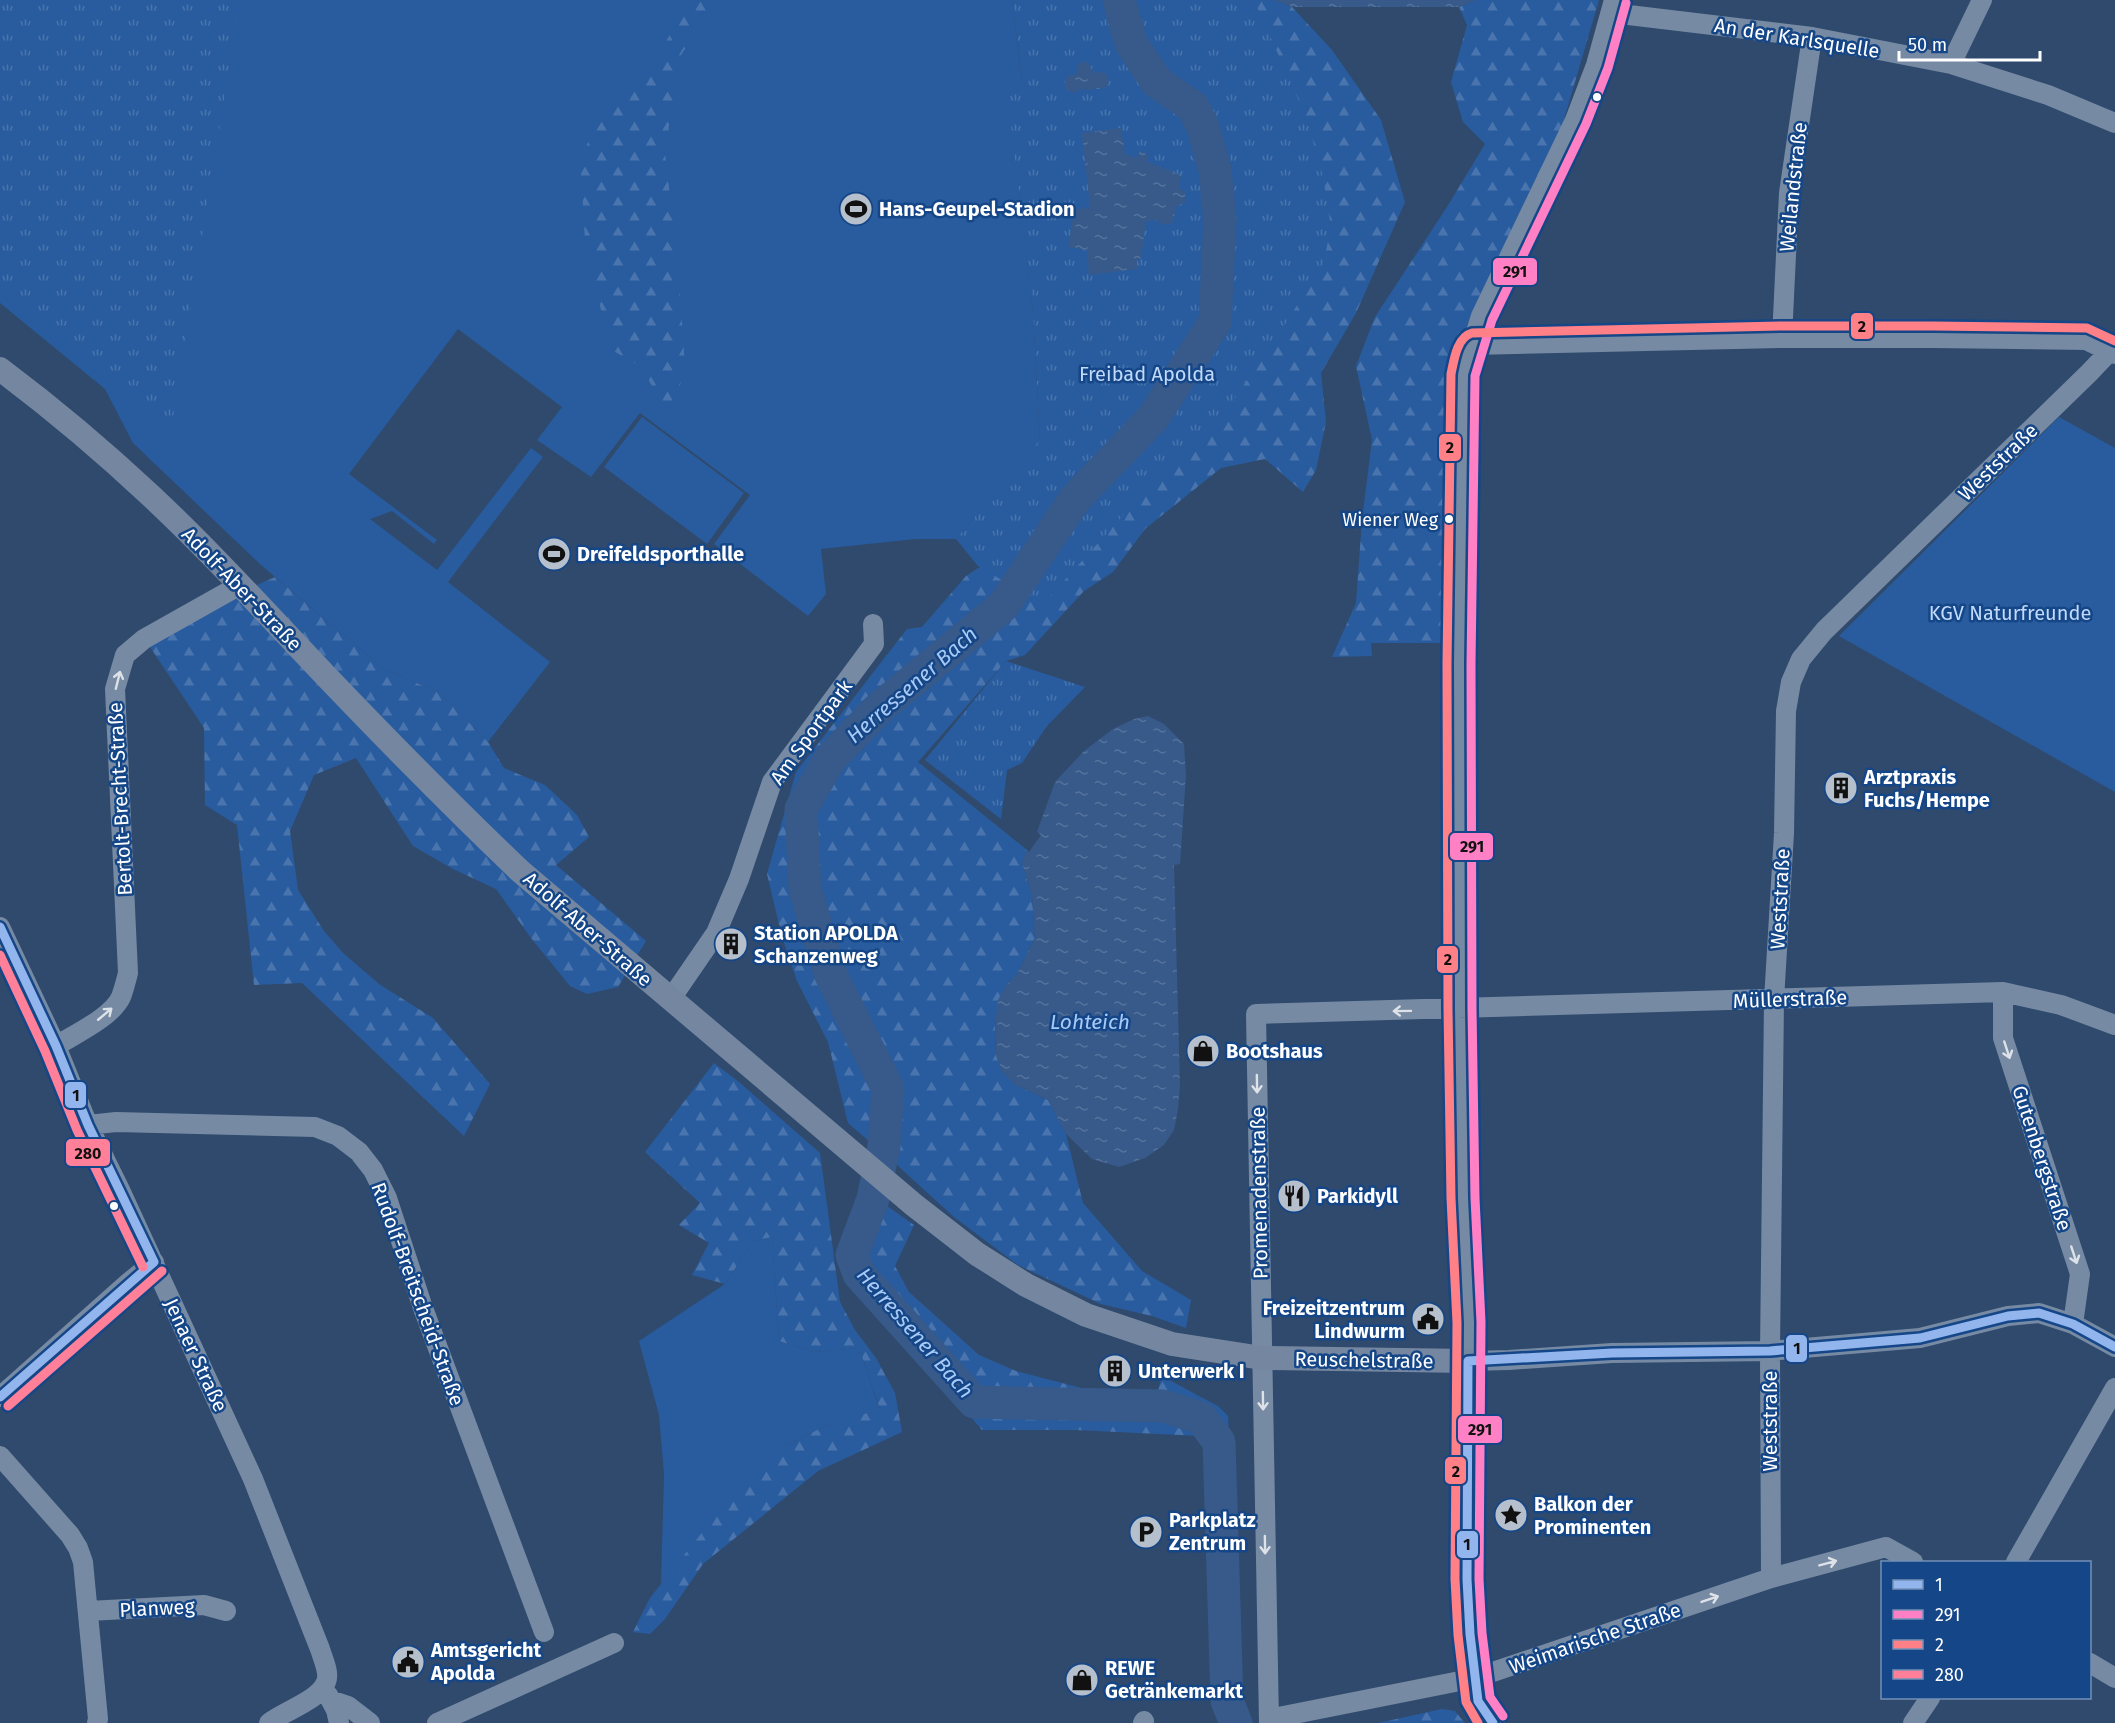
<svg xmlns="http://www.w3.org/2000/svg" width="2115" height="1723" viewBox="0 0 2115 1723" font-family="'Fira Sans',sans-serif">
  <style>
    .green { fill: #295c9e }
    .forest { fill: url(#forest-firs) }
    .park { fill: url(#park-tufts) }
    .water { fill: url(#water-ripples) }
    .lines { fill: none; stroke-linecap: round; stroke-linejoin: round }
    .river { stroke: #375a8a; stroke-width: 33 }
    .minor { stroke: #768aa3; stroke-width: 20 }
    .major { stroke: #7587a0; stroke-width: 24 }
    .bus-1-casing { stroke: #154687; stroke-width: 14 }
    .bus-2-casing { stroke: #154687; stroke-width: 14 }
    .bus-3-casing { stroke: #154687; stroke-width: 14 }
    .bus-4-casing { stroke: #154687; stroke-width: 14 }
    .bus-1 { stroke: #92b5ed; stroke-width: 9 }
    .bus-2 { stroke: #ff80c5; stroke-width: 9 }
    .bus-3 { stroke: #ff8086; stroke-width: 9 }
    .bus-4 { stroke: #ff8098; stroke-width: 9 }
    .oneway { stroke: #dde2e8 }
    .bus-dot { fill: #fff; stroke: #154687; stroke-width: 2 }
    .labels { text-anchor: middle; stroke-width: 5; stroke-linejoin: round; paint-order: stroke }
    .bus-label { font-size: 18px; fill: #fff; stroke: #154687; text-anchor: end }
    .street-label { font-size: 20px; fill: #fff; stroke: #154687 }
    .poi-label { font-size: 20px; font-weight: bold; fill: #fff; stroke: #154687; text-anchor: start }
    .park-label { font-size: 20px; fill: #c1dafb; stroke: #154687 }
    .water-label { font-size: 21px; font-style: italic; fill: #a7caf6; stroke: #154687 }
    .line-badge { stroke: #154687; stroke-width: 2 }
    .pale-badge-label { font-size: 16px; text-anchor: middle; font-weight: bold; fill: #111 }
  </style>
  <defs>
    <pattern id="forest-firs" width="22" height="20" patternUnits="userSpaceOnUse" patternTransform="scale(1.5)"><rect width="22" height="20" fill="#295c9e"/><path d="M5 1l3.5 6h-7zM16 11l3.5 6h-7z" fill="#4974ad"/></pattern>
    <pattern id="park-tufts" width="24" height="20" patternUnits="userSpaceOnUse" patternTransform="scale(1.5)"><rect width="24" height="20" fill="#295c9e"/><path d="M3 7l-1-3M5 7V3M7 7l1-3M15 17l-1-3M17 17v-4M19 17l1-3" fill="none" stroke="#4974ad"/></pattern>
    <pattern id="water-ripples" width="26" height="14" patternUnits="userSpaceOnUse" patternTransform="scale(1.5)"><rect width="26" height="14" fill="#375a8a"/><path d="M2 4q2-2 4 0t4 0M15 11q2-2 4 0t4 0" fill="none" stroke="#55739c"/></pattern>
  </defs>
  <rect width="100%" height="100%" fill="#2f4a6d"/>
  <path class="green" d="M88,0H1012L1022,80L1007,82L1033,311L1040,441L956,539H915L821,549L826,594L808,616L714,544L750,495L640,413L591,477L537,440L562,407L458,329L349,474L437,540L434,544L392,511L370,519L437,570L531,448L543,457L448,582L550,662L488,742L440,693L384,669L261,565L133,443L105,389L0,303V94Z
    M642,417L744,493L707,544L604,467Z
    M2059,417L2115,448V792L1839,636Z
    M772,1237L779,1341L813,1352L859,1348L880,1410L823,1427L782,1448L661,1584L664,1474L659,1415L639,1341L725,1284L753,1241Z
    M1197,1395L1218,1406L1228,1416L1243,1709L1248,1723H1239L1229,1699L1221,1437Z"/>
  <path class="forest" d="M691,0H717L679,58L665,153L678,264L685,367L670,421L642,367L610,349L585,241L580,155L614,103L651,66Z
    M1207,0H1275L1292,7L1332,50L1381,120L1405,202L1356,313L1321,373L1326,422L1316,470L1303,492L1265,459L1221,468L1145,529L1113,572L1084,591L1025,655L1006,661L918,762L1027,850L1022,863L1032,896L1035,938L1017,974L1005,987L999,1000L995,1026L996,1055L1002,1071L1014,1084L1048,1100L1066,1134L1083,1203L1142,1271L1191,1300L1186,1328L1152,1316L1101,1304L1018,1265L954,1217L896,1164L848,1123L828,1042L797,981L782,937L767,874L796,772L907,629L922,627L966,576L980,567L1031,507Z
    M1475,0H1599L1560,133L1469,321L1452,378L1450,643H1371L1372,656L1332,657L1356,603L1362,520L1372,440L1356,366L1375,317L1447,207L1485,144L1463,122L1451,82L1467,25L1459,7Z
    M275,577L384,669L440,693L488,742L504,768L545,785L577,815L589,837L556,865L646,941L618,987L587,994L570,986L531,938L496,889L453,869L413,846L356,758L314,775L290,831L298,890L324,931L343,953L379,984L433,1018L490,1084L464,1136L302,983L254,985L237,825L205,805L204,728L142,635Z
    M714,1063L739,1082L820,1153L840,1302L855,1330L876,1358L895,1393L902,1432L818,1471L703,1564L665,1619L650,1634L633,1632L650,1598L751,1471L782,1448L823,1427L880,1409L859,1348L813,1352L779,1341L772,1237L753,1241L725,1284L692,1275L709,1243L679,1225L700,1203L645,1152Z
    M860,1187L914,1225L895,1266L909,1292L979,1355L1016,1371L1093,1391L1157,1394L1162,1376L1197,1395L1221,1437L1076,1430H982L850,1278L846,1249Z
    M1442,1709L1455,1711L1465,1723H1378Z"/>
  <path class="park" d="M0,0H240L171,430L0,289Z
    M1012,0H1254L1307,119L1323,177L1331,228L1323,264L1274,342L1220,419L1156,479L1043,604L978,566L956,539L1040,440L1033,311L1006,82L1022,79Z
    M1006,661L1085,687L1047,726L1022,763L1007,770L1001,819L925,760Z"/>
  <path class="water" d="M1275,0H1475L1459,7H1292Z
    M1082,62H1088L1092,70L1096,73L1103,72L1108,76L1109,83L1105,88L1097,89L1094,86L1092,90H1084L1081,88L1078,92H1070L1065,88V81L1069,75H1075L1078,71V65Z
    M1121,128L1125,154L1137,158L1140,151L1148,155V162L1181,175L1179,188L1186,192L1185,202L1176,207L1173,223L1161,225L1158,220L1146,221L1141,258L1137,260V269L1089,275L1087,250L1068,247L1074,210L1090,207L1082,133Z
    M1148,716L1164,724L1184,744L1186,775L1180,864L1174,865L1180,1086L1178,1109L1174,1130L1164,1145L1145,1158L1119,1167L1092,1159L1066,1134L1048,1100L1014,1084L1002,1071L996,1055L995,1026L998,1000L1005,987L1017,974L1035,938L1032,896L1022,863L1027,850L1029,852L1041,835L1037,832L1055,782L1084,751L1113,729L1134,719Z"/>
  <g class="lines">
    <path class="river" d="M1119,0L1131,43L1157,82L1193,107L1203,127L1215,170L1220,220L1215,322L1153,418L1075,499L1003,606L877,710L830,759L801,809L805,889L830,973L888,1089L884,1146L873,1199L852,1255L859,1274L974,1402L1163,1406L1201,1418L1219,1442L1227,1701L1236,1723"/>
    <path class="minor" d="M1614,0L1596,65L1575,120L1481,316L1463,374L1459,664L1460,1009L1463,1198L1469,1323L1468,1361L1509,1360L1612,1353L1770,1351L1920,1338L2008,1316L2039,1313L2073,1324L2115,1347
      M1612,13L1812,37L1951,64L2048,95L2115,123
      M1951,64L1982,0
      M1782,338L1789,193L1812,37
      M1472,345L1782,338H1933L2086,340L2115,354
      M0,927L56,1046L88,1125L120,1190L253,1479L320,1649C323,1659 330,1673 326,1682C320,1700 284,1711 269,1723
      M2003,992V1038L2080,1274L2073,1324
      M670,1000L716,933L739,879L772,782L874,644L873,624
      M56,1046C75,1034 112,1017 121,997C124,989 126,981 128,973L115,689L125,655L144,639L240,585
      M88,1125L116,1122L315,1127L338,1136L359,1152L373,1170L387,1198L423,1308L544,1632
      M0,1397L128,1283L154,1262
      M0,1456L70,1535L78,1548L83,1562L98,1719L97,1723
      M2016,1562L2115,1388
      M1771,1578L1770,1351L1774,1000L1784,833L1786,711L1791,682L1801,659L1824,631L2089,373L2110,351
      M88,1611L204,1605L226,1611
      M2090,1663L2115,1678
      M328,1695L336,1710L339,1723
      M333,1701L348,1706L370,1723
      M1269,1719L1475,1678L1771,1578L1886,1547L1913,1562
      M437,1723L614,1643
      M1143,1723L1144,1721
      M1269,1723L1256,1014L2003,992L2061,1005L2115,1025
      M1913,1723L1930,1698"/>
    <path class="major" d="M0,369C52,408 102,450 150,495C211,552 267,614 324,674C388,741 453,807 520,871L914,1205L977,1254L1026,1285L1086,1315L1172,1344L1262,1358L1468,1361L1467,1579L1470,1634L1478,1701L1493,1723"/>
    <defs>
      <path id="bus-1" d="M0,927L56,1046L88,1125L154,1262
        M1468,1361L1612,1353L1770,1351L1920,1338L2008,1316L2039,1313L2073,1324L2115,1347
        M1468,1361L1467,1579L1470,1634L1478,1701L1493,1723
        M0,1397L154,1262"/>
      <path id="bus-2" d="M1503,1716L1490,1697L1482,1633L1479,1579L1481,1322L1475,1198L1472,1009L1471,664L1475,376L1492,320L1586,124L1608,68L1626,3"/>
      <path id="bus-3" d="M1478,1723L1466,1702L1458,1635L1455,1579L1457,1323L1451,1198L1448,1009L1447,664L1451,374C1454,360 1457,337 1472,333L1782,326H1933L2087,328L2115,341"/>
      <path id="bus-4" d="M0,955L45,1051L77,1130L143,1267
        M8,1406L162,1271"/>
    </defs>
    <use href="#bus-1" class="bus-1-casing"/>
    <use href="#bus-2" class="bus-2-casing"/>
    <use href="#bus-3" class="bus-3-casing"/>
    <use href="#bus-4" class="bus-4-casing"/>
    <use href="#bus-1" class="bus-1"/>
    <use href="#bus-2" class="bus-2"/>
    <use href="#bus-3" class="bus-3"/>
    <use href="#bus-4" class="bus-4"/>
  </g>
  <defs><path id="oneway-shaft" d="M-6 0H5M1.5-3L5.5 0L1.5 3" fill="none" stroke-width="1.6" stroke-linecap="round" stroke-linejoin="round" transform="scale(1.5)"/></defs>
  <g class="oneway">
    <use href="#oneway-shaft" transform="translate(118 680) rotate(-76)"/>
    <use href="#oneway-shaft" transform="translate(1402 1011) rotate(179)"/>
    <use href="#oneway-shaft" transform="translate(105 1014) rotate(-40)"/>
    <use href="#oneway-shaft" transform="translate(2007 1050) rotate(72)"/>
    <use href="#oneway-shaft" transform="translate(1257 1084) rotate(89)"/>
    <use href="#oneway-shaft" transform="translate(2074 1255) rotate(72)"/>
    <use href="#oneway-shaft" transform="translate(1263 1401) rotate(89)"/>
    <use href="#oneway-shaft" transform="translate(1265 1545) rotate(89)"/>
    <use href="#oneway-shaft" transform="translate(1828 1563) rotate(-15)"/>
    <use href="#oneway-shaft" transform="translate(1710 1599) rotate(-19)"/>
  </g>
  <defs>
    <symbol id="stadium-disc" viewBox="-11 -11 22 22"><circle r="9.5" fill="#b6c0cc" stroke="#154687"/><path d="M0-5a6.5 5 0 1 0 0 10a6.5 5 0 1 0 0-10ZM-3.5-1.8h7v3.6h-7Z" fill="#111"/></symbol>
    <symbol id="building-disc" viewBox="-11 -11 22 22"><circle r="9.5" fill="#b6c0cc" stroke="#154687"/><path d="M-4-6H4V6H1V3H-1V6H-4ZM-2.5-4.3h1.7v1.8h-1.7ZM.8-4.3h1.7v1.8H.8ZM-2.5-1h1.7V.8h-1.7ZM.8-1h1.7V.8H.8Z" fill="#111"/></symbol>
    <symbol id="shop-disc" viewBox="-11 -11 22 22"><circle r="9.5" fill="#b6c0cc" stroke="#154687"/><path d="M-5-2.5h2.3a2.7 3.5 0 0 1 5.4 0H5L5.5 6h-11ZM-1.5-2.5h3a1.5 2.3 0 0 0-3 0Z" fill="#111"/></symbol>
    <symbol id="restaurant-disc" viewBox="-11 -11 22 22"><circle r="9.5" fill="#b6c0cc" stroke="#154687"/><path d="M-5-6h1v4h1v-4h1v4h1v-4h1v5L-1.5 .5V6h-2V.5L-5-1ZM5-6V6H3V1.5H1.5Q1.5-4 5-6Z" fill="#111"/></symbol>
    <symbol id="civic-disc" viewBox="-11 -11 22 22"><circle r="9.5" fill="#b6c0cc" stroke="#154687"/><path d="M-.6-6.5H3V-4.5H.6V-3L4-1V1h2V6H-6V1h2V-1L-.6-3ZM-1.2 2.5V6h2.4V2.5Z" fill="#111"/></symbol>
    <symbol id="sight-disc" viewBox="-11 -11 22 22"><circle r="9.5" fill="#b6c0cc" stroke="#154687"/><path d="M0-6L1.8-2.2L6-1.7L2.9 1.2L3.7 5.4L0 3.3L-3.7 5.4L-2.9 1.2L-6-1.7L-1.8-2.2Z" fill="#111"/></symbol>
    <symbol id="parking-disc" viewBox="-11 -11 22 22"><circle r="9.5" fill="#b6c0cc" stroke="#154687"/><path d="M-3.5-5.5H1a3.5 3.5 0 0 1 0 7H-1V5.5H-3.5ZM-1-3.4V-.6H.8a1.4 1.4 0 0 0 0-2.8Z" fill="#111"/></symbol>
  </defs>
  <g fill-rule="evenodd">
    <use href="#stadium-disc" x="837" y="190" width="38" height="38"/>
    <use href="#stadium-disc" x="535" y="535" width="38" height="38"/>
    <use href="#building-disc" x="1822" y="769" width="38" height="38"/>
    <use href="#building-disc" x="712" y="925" width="38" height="38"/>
    <use href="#shop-disc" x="1184" y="1032" width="38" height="38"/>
    <use href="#restaurant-disc" x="1275" y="1177" width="38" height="38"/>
    <use href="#civic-disc" x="1409" y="1300" width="38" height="38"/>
    <use href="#building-disc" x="1096" y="1352" width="38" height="38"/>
    <use href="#sight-disc" x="1492" y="1496" width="38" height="38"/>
    <use href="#parking-disc" x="1127" y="1513" width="38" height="38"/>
    <use href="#civic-disc" x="389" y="1643" width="38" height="38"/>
    <use href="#shop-disc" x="1063" y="1661" width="38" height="38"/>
  </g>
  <g class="bus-dot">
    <circle cx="1597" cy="97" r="5"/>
    <circle cx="1449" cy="519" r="5"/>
    <circle cx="114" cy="1206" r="5"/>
  </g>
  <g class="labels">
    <g class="bus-label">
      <text x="1438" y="526">Wiener Weg</text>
    </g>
    <g class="street-label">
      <text transform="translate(1797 38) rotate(9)" y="7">An der Karlsquelle</text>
      <text transform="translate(1793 187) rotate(-84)" y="7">Weilandstraße</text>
      <text transform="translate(1998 462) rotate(-44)" y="7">Weststraße</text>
      <text transform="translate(242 589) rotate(46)" y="7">Adolf-Aber-Straße</text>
      <text transform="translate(811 732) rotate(-54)" y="7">Am Sportpark</text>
      <text transform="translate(120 799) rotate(-93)" y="7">Bertolt-Brecht-Straße</text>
      <text transform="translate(1780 899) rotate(-87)" y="7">Weststraße</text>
      <text transform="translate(588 929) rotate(41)" y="7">Adolf-Aber-Straße</text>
      <text transform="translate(1790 999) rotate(-2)" y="7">Müllerstraße</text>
      <text transform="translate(2042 1158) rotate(72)" y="7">Gutenbergstraße</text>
      <text transform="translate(1259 1193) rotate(-91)" y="7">Promenadenstraße</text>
      <text transform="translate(418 1294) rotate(70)" y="7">Rudolf-Breitscheid-Straße</text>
      <text transform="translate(196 1355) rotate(65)" y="7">Jenaer Straße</text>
      <text transform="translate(1364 1360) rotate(1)" y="7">Reuschelstraße</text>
      <text transform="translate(1770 1421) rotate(-90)" y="7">Weststraße</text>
      <text transform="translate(157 1608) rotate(-3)" y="7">Planweg</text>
      <text transform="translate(1595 1638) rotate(-19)" y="7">Weimarische Straße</text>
    </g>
    <g class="poi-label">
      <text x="879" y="216">Hans-Geupel-Stadion</text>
      <text x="577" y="561">Dreifeldsporthalle</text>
      <text x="1864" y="784">Arztpraxis<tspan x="1864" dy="23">Fuchs/Hempe</tspan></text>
      <text x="754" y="940">Station APOLDA<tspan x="754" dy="23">Schanzenweg</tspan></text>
      <text x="1226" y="1058">Bootshaus</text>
      <text x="1317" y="1203">Parkidyll</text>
      <text x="1405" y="1315" text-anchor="end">Freizeitzentrum<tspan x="1405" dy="23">Lindwurm</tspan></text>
      <text x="1138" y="1378">Unterwerk I</text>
      <text x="1534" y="1511">Balkon der<tspan x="1534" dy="23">Prominenten</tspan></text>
      <text x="1169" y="1527">Parkplatz<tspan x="1169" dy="23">Zentrum</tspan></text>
      <text x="431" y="1657">Amtsgericht<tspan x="431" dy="23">Apolda</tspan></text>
      <text x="1105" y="1675">REWE<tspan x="1105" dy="23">Getränkemarkt</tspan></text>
    </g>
    <g class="park-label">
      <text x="1147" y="381">Freibad Apolda</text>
      <text x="2010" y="620">KGV Naturfreunde</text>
    </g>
    <g class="water-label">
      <text transform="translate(912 685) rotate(-41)" y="7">Herressener Bach</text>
      <text x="1090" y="1029">Lohteich</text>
      <text transform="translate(915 1333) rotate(49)" y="7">Herressener Bach</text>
    </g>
  </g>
  <g class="line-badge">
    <rect x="1492" y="257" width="46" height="29" rx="6" fill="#ff80c5"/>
    <rect x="1850" y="312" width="24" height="28" rx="6" fill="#ff8086"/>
    <rect x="1438" y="433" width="24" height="29" rx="6" fill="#ff8086"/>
    <rect x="1449" y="832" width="45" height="29" rx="6" fill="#ff80c5"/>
    <rect x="1436" y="945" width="23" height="29" rx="6" fill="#ff8086"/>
    <rect x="64" y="1081" width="23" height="28" rx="6" fill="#92b5ed"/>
    <rect x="65" y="1138" width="46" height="29" rx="6" fill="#ff8098"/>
    <rect x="1785" y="1334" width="23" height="29" rx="6" fill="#92b5ed"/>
    <rect x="1457" y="1415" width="46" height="29" rx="6" fill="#ff80c5"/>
    <rect x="1444" y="1456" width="23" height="29" rx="6" fill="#ff8086"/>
    <rect x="1456" y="1530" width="23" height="29" rx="6" fill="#92b5ed"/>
  </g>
  <g class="pale-badge-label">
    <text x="1515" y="277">291</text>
    <text x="1862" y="332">2</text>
    <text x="1450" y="453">2</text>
    <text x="1472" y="852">291</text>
    <text x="1448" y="965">2</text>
    <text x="76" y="1101">1</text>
    <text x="88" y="1159">280</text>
    <text x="1797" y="1354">1</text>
    <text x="1480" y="1435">291</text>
    <text x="1456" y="1477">2</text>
    <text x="1467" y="1550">1</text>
  </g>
  <rect x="1881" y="1561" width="210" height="138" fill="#154687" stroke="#7390b7" stroke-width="1.5"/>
  <rect x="1893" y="1580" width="30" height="9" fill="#92b5ed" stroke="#7390b7" stroke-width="1.5"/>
  <text x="1935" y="1591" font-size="18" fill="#ffffff">1</text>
  <rect x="1893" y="1610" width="30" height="9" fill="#ff80c5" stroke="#7390b7" stroke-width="1.5"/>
  <text x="1935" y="1621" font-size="18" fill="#ffffff">291</text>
  <rect x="1893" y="1640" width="30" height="9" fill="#ff8086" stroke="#7390b7" stroke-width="1.5"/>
  <text x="1935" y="1651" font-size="18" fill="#ffffff">2</text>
  <rect x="1893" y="1670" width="30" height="9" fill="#ff8098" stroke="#7390b7" stroke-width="1.5"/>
  <text x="1935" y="1681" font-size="18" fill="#ffffff">280</text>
  <path d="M1899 51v9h141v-9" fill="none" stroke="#ffffff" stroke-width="3"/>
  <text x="1908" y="51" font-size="18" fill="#ffffff" stroke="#154687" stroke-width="4.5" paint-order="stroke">50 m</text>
</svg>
